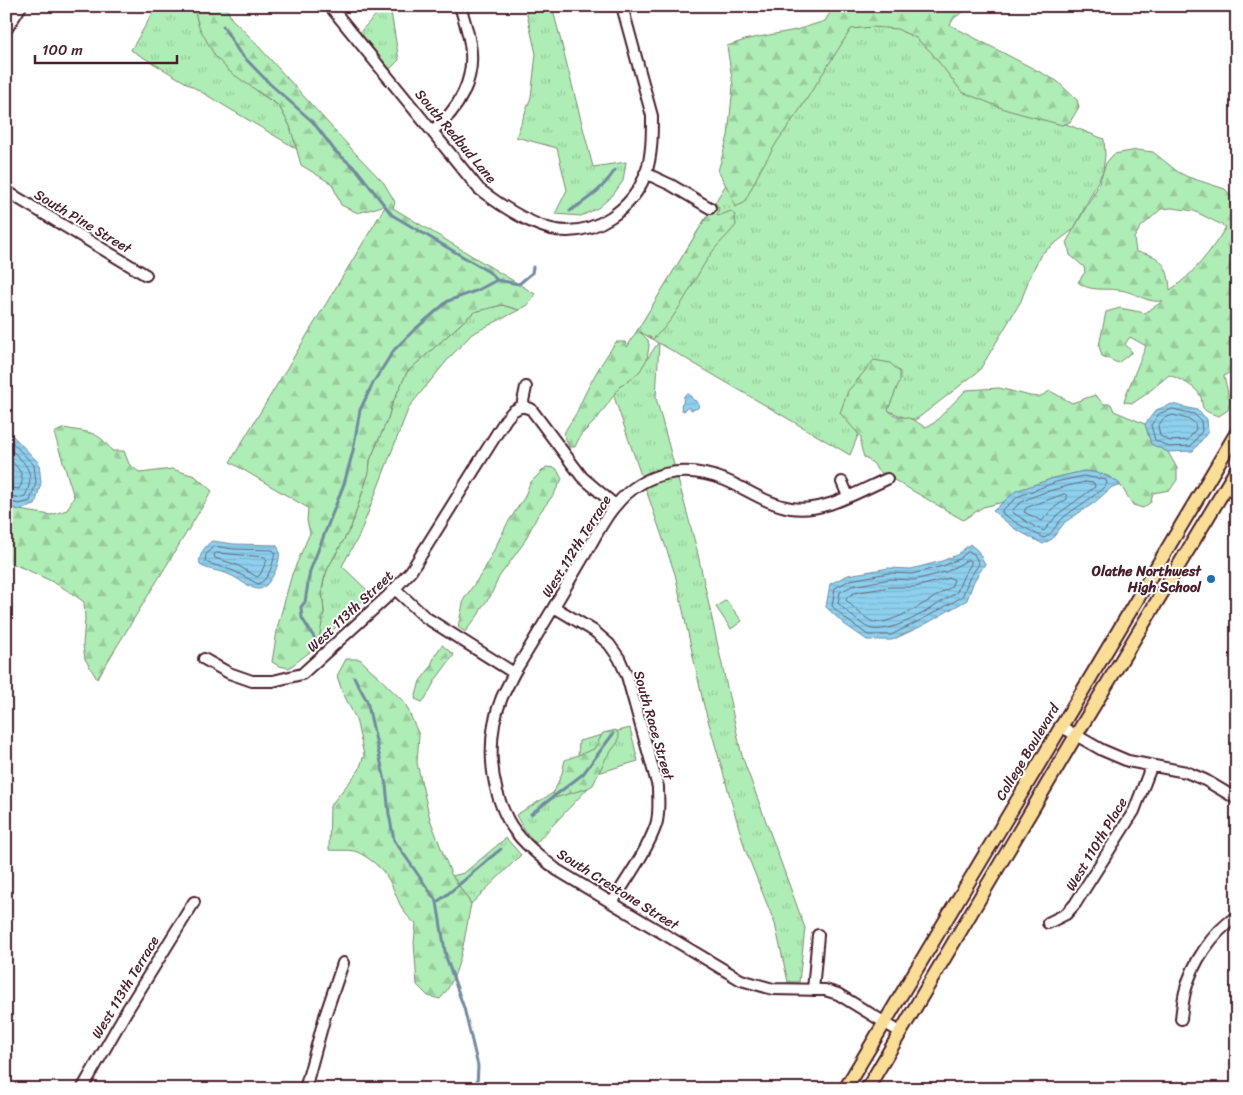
<svg xmlns="http://www.w3.org/2000/svg" width="1243" height="1095" viewBox="0 0 1243 1095" font-family="Sriracha,sans-serif">
  <style>
    .grass { fill: url(#grass-tufts); stroke: #7c8670 }
    .forest { fill: url(#forest-firs); stroke: #7c8670; fill-rule: evenodd }
    .garden { fill: #aeedb5; stroke: #7c8670 }
    .water { fill: url(#water-rules); stroke: #728aa1 }
    .lines { fill: none; stroke-linecap: round; stroke-linejoin: round }
    .shore { stroke: #656679; stroke-width: 1 }
    .stream { stroke: #728aa1; stroke-width: 3 }
    .minor-casing { stroke: #4a1f2b; stroke-width: 14 }
    .major-casing { stroke: #4a1f2b; stroke-width: 16 }
    .minor { stroke: #fff; stroke-width: 10 }
    .major { stroke: #fbde96; stroke-width: 12 }
    .poi-dot { fill: #1f6fb2; stroke: #fff; stroke-width: 2 }
    .labels { text-anchor: middle; stroke-width: 4; stroke-linejoin: round; paint-order: stroke }
    .street-label { font-size: 14px; fill: #4a1f2b; stroke: #fff }
    .poi-label { font-size: 14px; font-weight: bold; fill: #4a1f2b; stroke: #fff; text-anchor: end }
  </style>
  <defs>
    <pattern id="grass-tufts" width="24" height="20" patternUnits="userSpaceOnUse" patternTransform="scale(1.25)"><rect width="24" height="20" fill="#aeedb5"/><path d="M3 7l-1-3M5 7V3M7 7l1-3M15 17l-1-3M17 17v-4M19 17l1-3" fill="none" stroke="#97cb9c"/></pattern>
    <pattern id="forest-firs" width="22" height="20" patternUnits="userSpaceOnUse" patternTransform="scale(1.25)"><rect width="22" height="20" fill="#aeedb5"/><path d="M5 1l3.5 6h-7zM16 11l3.5 6h-7z" fill="#97cb9c"/></pattern>
    <pattern id="water-rules" width="6" height="5" patternUnits="userSpaceOnUse" patternTransform="scale(1.25)"><rect width="6" height="5" fill="#8dd1ef"/><path d="M0 2.5h6" fill="none" stroke="#7bb3cd"/></pattern>
  </defs>
  <rect width="100%" height="100%" fill="#fff"/>
  <filter id="ink" filterUnits="userSpaceOnUse"><feTurbulence type="fractalNoise" baseFrequency=".02" numOctaves="2"/><feDisplacementMap in="SourceGraphic" scale="10" xChannelSelector="R" yChannelSelector="G"/><feConvolveMatrix kernelMatrix="1 2 1 2 8 2 1 2 1" color-interpolation-filters="sRGB"/></filter>
  <g filter="url(#ink)">
    <path class="grass" d="M157,6H190L195,12L199,27L258,92L279,106L290,126L297,149L131,50Z
      M384,6H390L399,60L390,69L360,32Z
      M525,6H552L593,167L626,162L623,181L613,195L598,208L581,216L555,214L567,190L557,148L516,137L531,97L536,54Z
      M876,15L931,46L970,86L1104,139L1105,155L1103,171L1074,229L1041,254L1029,279L1021,301L979,371L917,419H908L882,408L859,433L850,455L659,343L656,398L697,550L742,756L805,928L799,982H788L775,924L745,849L704,706L675,574L612,391L640,360L647,359L658,343L638,330L815,37Z
      M502,305L519,310L472,334L450,357L409,407L359,536L342,566L370,593L315,648L324,612L322,590L324,579L328,568L351,527L369,472L370,460L388,418L392,404L407,372L474,312Z
      M630,728L638,761L598,773L588,788L536,843L524,830L516,815L553,793L578,756L579,741Z
      M506,838L521,855L471,904L452,876L464,873Z"/>
    <path class="forest" d="M190,6H226L231,18L250,37L358,156L384,183L395,202L393,208L535,294L528,305L519,310L502,305L474,312L407,372L392,404L388,418L370,460L369,472L351,527L328,568L324,579L322,590L324,612L319,639L315,648L289,668L279,666L272,662L278,625L292,574L310,533L307,521L308,508L230,462L386,205L358,213L341,205L332,184L301,165L290,126L279,106L230,72L215,56L199,27L195,12Z
      M834,6H972L954,18L950,25L1057,81L1077,100L1079,107L1070,122L1062,125L1007,110L962,92L931,52L916,38L897,29L873,27L851,29L801,108L777,142L761,169L744,203L735,207L730,193L718,171L728,136L733,86L727,46L748,39L796,30L825,21Z
      M1137,150L1153,152L1178,172L1188,177L1225,189L1232,197L1236,207L1237,364L1232,371L1224,376L1230,401L1228,410L1219,416C1193,409 1208,404 1197,391C1189,383 1179,379 1169,375L1145,395L1133,403L1124,402L1127,392L1146,346L1130,337L1125,344L1132,352L1118,363L1102,356L1099,346L1106,312L1120,308L1145,313L1163,301C1147,303 1140,295 1125,291C1109,287 1090,293 1078,282L1085,272L1084,267L1070,255L1067,241L1098,186L1106,163L1114,154ZM1172,208L1194,211L1226,227C1211,251 1193,275 1170,290C1169,267 1161,254 1136,252L1134,238L1140,228L1161,209Z
      M715,203L719,208L717,215L718,216L731,211L735,215L736,225C728,236 717,244 710,255C691,283 679,317 653,339L640,332L648,340L649,346L647,359L640,371L630,380L621,385L597,419L580,436L575,447H569L564,434C568,424 576,416 579,407C590,382 600,365 616,342H625L627,347Z
      M874,360L890,363L900,372V380L888,410C897,419 901,415 911,419C917,421 920,425 926,427L934,423L966,390L999,388L1030,396L1039,397L1050,391L1072,403L1095,395L1104,404H1111L1114,411L1145,424L1151,444L1168,452L1177,468V480L1170,490L1153,493L1151,502L1143,508L1133,505L1119,483L1108,476L1095,472L1084,471L1054,478L1016,491L1004,502L983,507L963,520L877,470L874,464L864,457L861,447V437L840,413L848,391Z
      M64,428C87,433 97,429 112,451H124L129,464L140,473L172,469L195,476L212,491L97,679L85,659L83,645L85,619L84,602C59,583 35,573 6,561V505L19,510L51,515L67,510L74,497L54,433Z
      M546,467L556,468L562,479L554,494L538,515L523,544L499,577L490,597L482,607L479,614L465,632L458,627L464,599L484,570L507,524L524,498L530,483Z
      M442,645L454,655L436,679L425,699L422,702L415,699L420,681L430,668L435,655Z
      M346,659H360L405,703L419,735L417,763L430,819L451,874L471,904C465,933 461,977 440,999L428,996L417,985L414,942L416,924C397,909 399,896 387,877C382,868 367,856 357,852C350,849 338,851 329,850L330,806L359,770L364,755L356,719L342,691L337,676Z
      M616,730L619,736L618,742L606,758L593,785L588,788L555,798L553,794L562,773L565,760L594,749L603,733Z"/>
    <path class="garden" d="M726,600L742,621L731,629L716,607Z"/>
    <path class="water" d="M686,394H689L693,400L697,401L699,405L698,408L692,410L688,407L684,411L682,410L681,405L683,403L684,396Z
      M1172,404L1197,410L1207,419L1208,432L1193,451L1168,452L1151,444L1145,424L1156,410Z
      M6,429L39,463L41,483L35,505L19,510L6,505Z
      M1084,471C1098,472 1108,476 1119,483L1120,486L1112,487L1094,503L1065,522L1052,539L1043,544L1015,529L993,511L1016,491L1054,478Z
      M212,541L234,544L276,545C287,554 269,591 258,589C248,588 238,578 230,575C220,570 209,571 200,565C198,555 205,546 212,541Z
      M970,544L978,551L985,564L974,581L967,600L924,625L892,640H867L844,624L826,607L830,584L848,575L889,568L911,569L942,561L957,555Z"/>
    <g class="lines">
      <path class="shore" d="M1173,409L1194,414L1201,421L1202,431L1191,446L1169,447L1155,440L1151,425L1159,414Z
        M1173,415L1191,420L1195,424L1196,429L1188,440L1170,441L1160,436L1158,426L1163,419Z
        M6,436L34,465L36,483L30,501L19,504L6,501
        M6,445C23,462 38,470 25,496L19,498L6,495
        M6,456C16,466 28,475 19,489L6,487
        M1084,476L1106,480L1107,484C1094,498 1077,506 1063,518C1056,524 1053,534 1044,538L1018,524L1002,513V510L1019,496L1056,482Z
        M1085,482L1094,483L1095,487L1058,514L1044,531L1035,527L1012,512C1018,496 1068,486 1085,482Z
        M1065,494L1067,496V499L1052,509L1042,521L1024,512L1026,508Z
        M214,546L233,549L273,550L275,553C273,564 269,580 258,584L234,571L205,562L206,555Z
        M969,551L974,554L979,564L969,579L962,597L921,620L891,635H868L847,620L832,606L835,588L850,580L889,573L912,574L943,566L959,559Z
        M217,553L265,557L267,560L260,575L257,577L237,565L215,558L214,555Z
        M968,560L971,561V564L963,577L957,592C936,605 897,633 872,629C863,627 845,610 838,603L840,592L852,586L890,579L914,580L946,572Z
        M951,578L954,580L951,587C935,597 891,626 874,622C866,620 852,606 846,600L847,597L854,593L890,587H915Z"/>
      <path class="stream" d="M223,26L239,52L270,84L313,122L335,151L357,170L392,215L489,272L497,280L478,290L448,301L413,331L394,350L373,383L360,410L353,451L344,484L310,571L305,602L301,607L302,618L315,639
        M570,211C589,198 602,190 615,170
        M497,280L519,284L532,273L533,267
        M354,677L367,701L386,785L389,814L394,840L437,902L446,957L464,1008L478,1066L477,1086
        M531,814L583,774L613,734
        M437,902C460,886 479,866 501,849"/>
      <defs>
        <path id="minor" d="M330,6L479,189C500,205 530,225 556,230C595,236 633,209 646,173C652,155 652,135 652,116L622,6
          M6,30L21,6
          M432,131C459,110 476,79 470,44C468,31 464,19 460,6
          M645,173L671,185L710,208
          M6,191L146,275
          M522,406L531,409L582,477L615,505
          M522,406L526,387
          M842,482L848,496
          M395,589L425,617L514,673C510,681 506,689 502,697C486,736 489,784 508,820C519,841 540,856 557,870L741,980L773,989L825,990L838,994L900,1032
          M554,607L594,631L609,644L619,658L627,676L658,787C658,799 660,813 656,825C646,853 627,878 612,903
          M204,659L229,673L252,681H273L302,674L388,596L411,571L506,419L513,411L522,406
          M514,673C538,634 561,595 584,556C594,540 603,519 616,505C644,471 685,464 725,480C747,489 766,504 791,508C824,513 857,492 887,479
          M1060,726L1102,750L1128,761L1186,772L1205,780L1237,799
          M1048,923L1066,914L1075,904L1134,811L1151,767
          M813,990L818,935
          M1181,1019C1182,1010 1183,1000 1185,992C1192,963 1212,933 1237,916
          M82,1089L126,1012L194,902
          M305,1089L325,1016L343,963"/>
        <path id="major" d="M845,1089L1237,432
          M867,1089L1078,732L1237,469"/>
      </defs>
      <use href="#minor" class="minor-casing"/>
      <use href="#major" class="major-casing"/>
      <use href="#minor" class="minor"/>
      <use href="#major" class="major"/>
    </g>
  </g>
  <circle class="poi-dot" cx="1211" cy="579" r="5"/>
  <g class="labels">
    <g class="street-label">
      <text transform="translate(456 136) rotate(50)" y="5">South Redbud Lane</text>
      <text transform="translate(83 221) rotate(31)" y="5">South Pine Street</text>
      <text transform="translate(576 546) rotate(-58)" y="5">West 112th Terrace</text>
      <text transform="translate(350 611) rotate(-43)" y="5">West 113th Street</text>
      <text transform="translate(654 725) rotate(74)" y="5">South Race Street</text>
      <text transform="translate(1027 752) rotate(-59)" y="5">College Boulevard</text>
      <text transform="translate(1096 844) rotate(-59)" y="5">West 110th Place</text>
      <text transform="translate(618 889) rotate(32)" y="5">South Crestone Street</text>
      <text transform="translate(125 987) rotate(-59)" y="5">West 113th Terrace</text>
    </g>
    <g class="poi-label">
      <text x="1201" y="576">Olathe Northwest<tspan x="1201" dy="16">High School</tspan></text>
    </g>
  </g>
  <rect width="1243" height="1095" fill="none" stroke="#fff" stroke-width="25"/>
  <rect x="12" y="12" width="1218" height="1070" fill="none" stroke="#4a1f2b" stroke-width="2" filter="url(#ink)"/>
  <path d="M35 55v8h142v-8" fill="none" stroke="#4a1f2b" stroke-width="2.5"/>
  <text x="42" y="55" font-size="15" fill="#4a1f2b" stroke="#ffffff" stroke-width="4" paint-order="stroke">100 m</text>
</svg>
